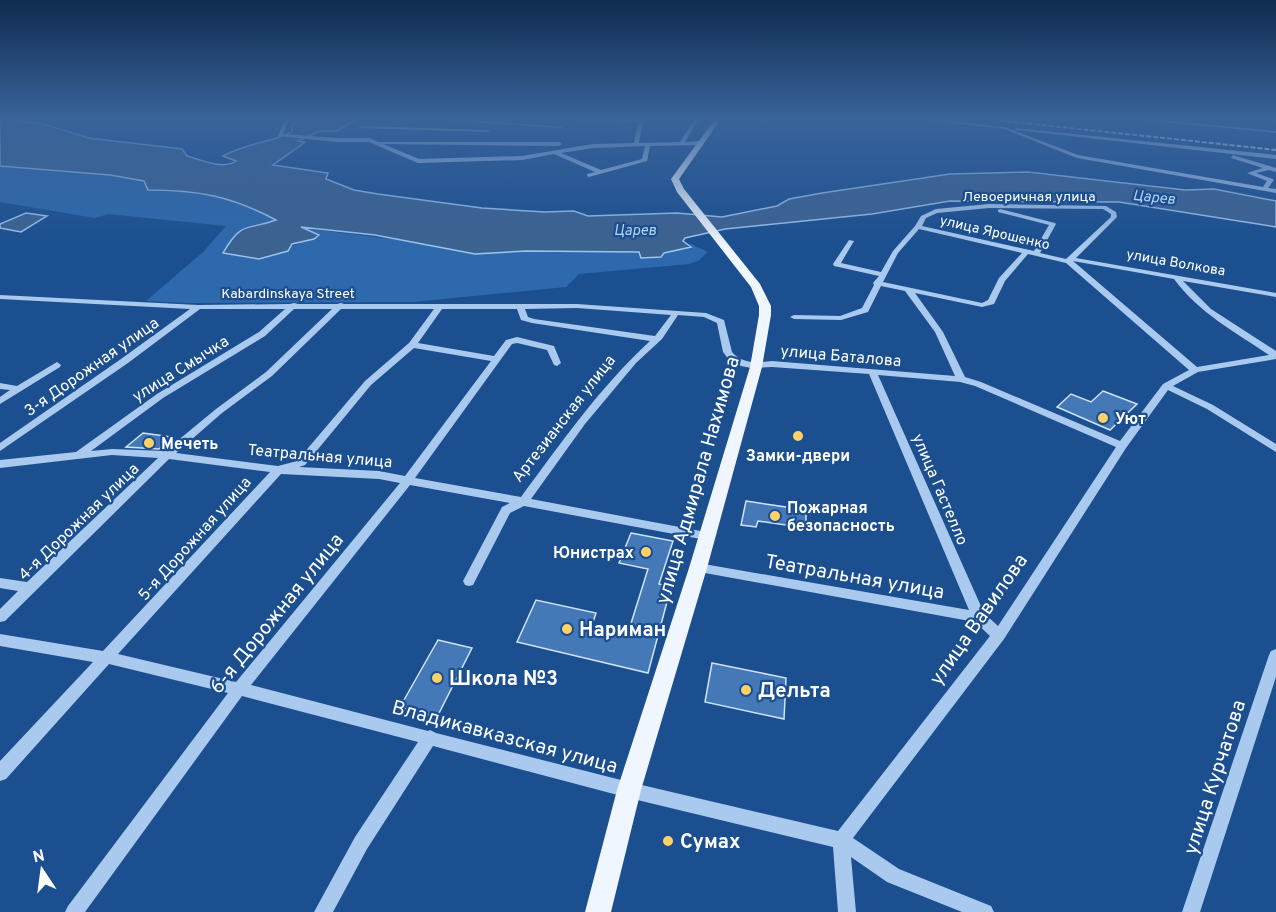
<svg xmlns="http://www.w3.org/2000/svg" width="1276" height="912" viewBox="0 0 1276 912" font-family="Overpass,sans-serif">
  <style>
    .green { fill: #2e69ad }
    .water { fill: #3c6290; stroke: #9cc4f0; stroke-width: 1.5 }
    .building { fill: #4478b7; stroke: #cfe3fa; stroke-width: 1.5 }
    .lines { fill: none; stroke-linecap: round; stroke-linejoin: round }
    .minor { fill: #a9c9ee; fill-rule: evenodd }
    .major { fill: #f0f6ff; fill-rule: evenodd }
    .rail { stroke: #fff; stroke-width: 2; stroke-dasharray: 5 2; stroke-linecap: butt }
    .poi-dot { fill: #ffd166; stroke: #1b4f8f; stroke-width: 2 }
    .labels { text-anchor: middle; stroke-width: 4.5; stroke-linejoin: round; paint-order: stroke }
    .far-street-label { font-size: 14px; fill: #fff; stroke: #1b4f8f }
    .far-water-label { font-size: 15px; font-style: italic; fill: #b5d3f5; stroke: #1b4f8f }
    .street-label { font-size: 16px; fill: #fff; stroke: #1b4f8f }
    .poi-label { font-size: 16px; font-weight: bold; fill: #fff; stroke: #1b4f8f; text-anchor: start }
    .near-street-label { font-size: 20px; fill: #fff; stroke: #1b4f8f }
    .near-poi-label { font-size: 20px; font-weight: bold; fill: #fff; stroke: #1b4f8f; text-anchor: start }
  </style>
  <rect width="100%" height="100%" fill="#1b4f8f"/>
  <path class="green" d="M0,166L110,175L144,181L148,190C199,190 232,196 277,221L258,224L224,252C233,255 246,258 257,259C261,259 316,237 319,234L300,227C378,239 467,247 547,252C577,253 608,249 639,252L641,258L690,247L689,243L708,252L698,261L689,264L579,274L566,287L413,302L189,303L146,301L203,252L226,226L108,214L95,218L0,202Z"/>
  <path class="water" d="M0,119L43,124L89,138L182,149L187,156C201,160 224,170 236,161L223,156C246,143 269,143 292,132V124L302,119H358L337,131H319L298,141L305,142L273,165L328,173L326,179L354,190L378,194L482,208L545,212L574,211L588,216L677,213L722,217L777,206L789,199L822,193L950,174L1028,172L1185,190L1214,189L1276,201V227L1119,202L950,201L872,214L725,229L685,238L683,241L691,247L664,253L661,257L641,258L639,252L526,251L475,254L375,235L301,227L319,235L314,239L292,244L288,251L259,259L223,253C242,220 246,231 276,220C231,196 198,190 148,190L144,181L110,175L0,166Z
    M26,213L47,216L21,232L0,228V224Z"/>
  <path class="building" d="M1103,391L1137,404L1110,430L1057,407L1071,394L1091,402Z
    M143,433L172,437L159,449L126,447Z
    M746,501L806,510V528L758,521L756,527L741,525Z
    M631,533L673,541L659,584L671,587L648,673L517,642L536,600L596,613L592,625L628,633L648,569L619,563Z
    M438,640L472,648L437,717L400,707Z
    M712,663L786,678L784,719L705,702Z"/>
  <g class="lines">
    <path class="minor" d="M289,119H294L288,122L283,134L337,138H370L378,142H559L562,144L559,146L383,144L419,159L522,156L593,144L634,143L638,122L576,120L574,119H643L639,143L680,142L695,119H699L685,142L699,141L702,143L699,145L650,146L647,161L589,177L587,176V174L595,172L554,154L522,160L418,163L369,142H337L278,136L284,121ZM645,146L642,159L601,170L561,153L593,148Z
      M433,119H451L563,127L561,128Z
      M920,119H931L1005,127L1078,155L1263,187L1267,181L1247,173L1263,168L1231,158L1233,155L1276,168V172L1269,170L1256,173L1273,179L1274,180L1268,188L1276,189V193L1077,158L1004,129Z
      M1134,119H1147L1276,131V133Z
      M361,126L488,130L490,131L488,132L359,128Z
      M1017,128L1276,155V159L1015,130Z
      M989,204L1106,206L1116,212L1117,217L1076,258L1276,293V297L1183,281L1211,309L1276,351V359L1198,372L1173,386L1213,405L1276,444V452L1207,409L1168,390L1126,448L1004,639L853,838L899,869L991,906L994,912H962L887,882L851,857L856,912H838L833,847L629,798L433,746L367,849L333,912H314L355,837L418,742L242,696L85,912H65L68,906L228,693L109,664L6,779L0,781V761L93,662L0,646V634L103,651L270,472L169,459L5,621L0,622V609L18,591L0,588V578L27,582L158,458L112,455L0,468V460L76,452L157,394L259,332L285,309H200L128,363L0,451V443L121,359L190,309L0,299V295L198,305L290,304L294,303L298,304H337L341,303L344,304H577L706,313L724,320L732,352C742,364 757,363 772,361L955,376L935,332L905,291L881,286L868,312L841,320L794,319L790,317L794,315L840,316L862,308L874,285L873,283L879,276L834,266L833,264L849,240L854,241L841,263L881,272L893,251L915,226L921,216L936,209ZM989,208L1103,209L1111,214V217L1066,259L1040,253L1056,224L1055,223L1000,209L998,210V212L1049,225L1034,251L922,226L926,218L937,213ZM919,229L1022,253L999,278L988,300L982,303L883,282L898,253ZM1028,254L1066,263L1189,370L1163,384L1120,441L981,382L965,377L943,332L915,293L982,307L994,304L1005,281ZM1073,261L1174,279C1199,313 1235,332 1269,355L1197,367ZM577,308L671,315L655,336L534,319L528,317L525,309ZM294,309H332L266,372L216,409L165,451L112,449L91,451L163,398L265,336ZM341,309H434L409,343L365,381L297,461L278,466L176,453L222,413L272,376ZM442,309H517L521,320L532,323L650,341C600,387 561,443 521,497L415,478L512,344L517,343L547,350L554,365L557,366L561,363L554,346L517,337L506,340L494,356L418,343ZM678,315L704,317L717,323L723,352L729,360L741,366L751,368L772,367L869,374L969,610L698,563L694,565L692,568L694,571L975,622L990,636L838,831L629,782L436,733L430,730L428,731L251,685L410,485L510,503L502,507L463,581L465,585L469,586L473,585L510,513L524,506L706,540L710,539L712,536L710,533L706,532L531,499L585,424L636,363L662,339ZM414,348L491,361L405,476L379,471L299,467L305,465L371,385ZM878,375L960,382L975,386L1116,447L998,626L984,613ZM281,474L379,479L400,483L236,682L118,654Z
      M57,362L61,365L60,367L0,404V397L10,390L0,389V383L17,386Z
      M1276,649V677L1200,912H1182L1269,655L1271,651Z"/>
    <path class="major" d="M715,119H721L679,179L684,189L760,284L771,306V315L762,367L707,568L641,790L611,912H585L617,790L689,568L750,367L759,315V306L751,287L677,192L671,179Z"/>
    <path class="rail" d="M986,119L1276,150"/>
  </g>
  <linearGradient id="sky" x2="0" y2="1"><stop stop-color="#0f2b4f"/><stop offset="0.48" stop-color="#39639b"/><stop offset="1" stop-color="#39639b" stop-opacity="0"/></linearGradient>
  <rect width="1276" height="246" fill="url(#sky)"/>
  <g class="poi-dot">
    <circle cx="1103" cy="418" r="6"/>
    <circle cx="798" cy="436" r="6"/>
    <circle cx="149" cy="443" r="6"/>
    <circle cx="775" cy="516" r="6"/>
    <circle cx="646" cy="552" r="6"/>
    <circle cx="567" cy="629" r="6"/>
    <circle cx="437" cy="678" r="6"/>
    <circle cx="746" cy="690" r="6"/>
    <circle cx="668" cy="841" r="6"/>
  </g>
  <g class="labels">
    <g class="far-street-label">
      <text x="1029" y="201">Левоеричная улица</text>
      <text transform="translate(995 232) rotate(13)" y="5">улица Ярошенко</text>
      <text transform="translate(1176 262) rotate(10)" y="5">улица Волкова</text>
      <text x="288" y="298">Kabardinskaya Street</text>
    </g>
    <g class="far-water-label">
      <text transform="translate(1154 197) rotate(6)" y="5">Царев</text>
      <text x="635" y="235">Царев</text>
    </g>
    <g class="street-label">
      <text transform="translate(841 355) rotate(5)" y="6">улица Баталова</text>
      <text transform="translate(91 366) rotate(-35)" y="6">3-я Дорожная улица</text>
      <text transform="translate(180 368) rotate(-32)" y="6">улица Смычка</text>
      <text transform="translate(563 418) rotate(-52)" y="6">Артезианская улица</text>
      <text transform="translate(320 455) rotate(5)" y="6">Театральная улица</text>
      <text transform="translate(941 489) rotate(67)" y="6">улица Гастелло</text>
      <text transform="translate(78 521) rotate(-44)" y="6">4-я Дорожная улица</text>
      <text transform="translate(194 538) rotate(-48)" y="6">5-я Дорожная улица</text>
    </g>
    <g class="poi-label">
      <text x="1115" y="424">Уют</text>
      <text x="161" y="449">Мечеть</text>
      <text x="798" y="461" text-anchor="middle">Замки-двери</text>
      <text x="787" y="513">Пожарная<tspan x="787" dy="18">безопасность</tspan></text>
      <text x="634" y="558" text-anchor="end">Юнистрах</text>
    </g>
    <g class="near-street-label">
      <text transform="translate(697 480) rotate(-74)" y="7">улица Адмирала Нахимова</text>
      <text transform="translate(855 576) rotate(10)" y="7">Театральная улица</text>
      <text transform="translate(276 613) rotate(-51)" y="7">6-я Дорожная улица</text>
      <text transform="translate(978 619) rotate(-55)" y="7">улица Вавилова</text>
      <text transform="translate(505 736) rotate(15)" y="7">Владикавказская улица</text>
      <text transform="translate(1214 777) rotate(-72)" y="7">улица Курчатова</text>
    </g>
    <g class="near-poi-label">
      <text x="579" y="636">Нариман</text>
      <text x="449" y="685">Школа №3</text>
      <text x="758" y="697">Дельта</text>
      <text x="680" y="848">Сумах</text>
    </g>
  </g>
  <g transform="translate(42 870) rotate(347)" stroke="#1b4f8f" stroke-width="4.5" paint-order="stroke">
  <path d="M0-4.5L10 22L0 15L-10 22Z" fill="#ffffff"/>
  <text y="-9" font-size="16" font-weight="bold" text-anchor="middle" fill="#ffffff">N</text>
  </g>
</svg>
